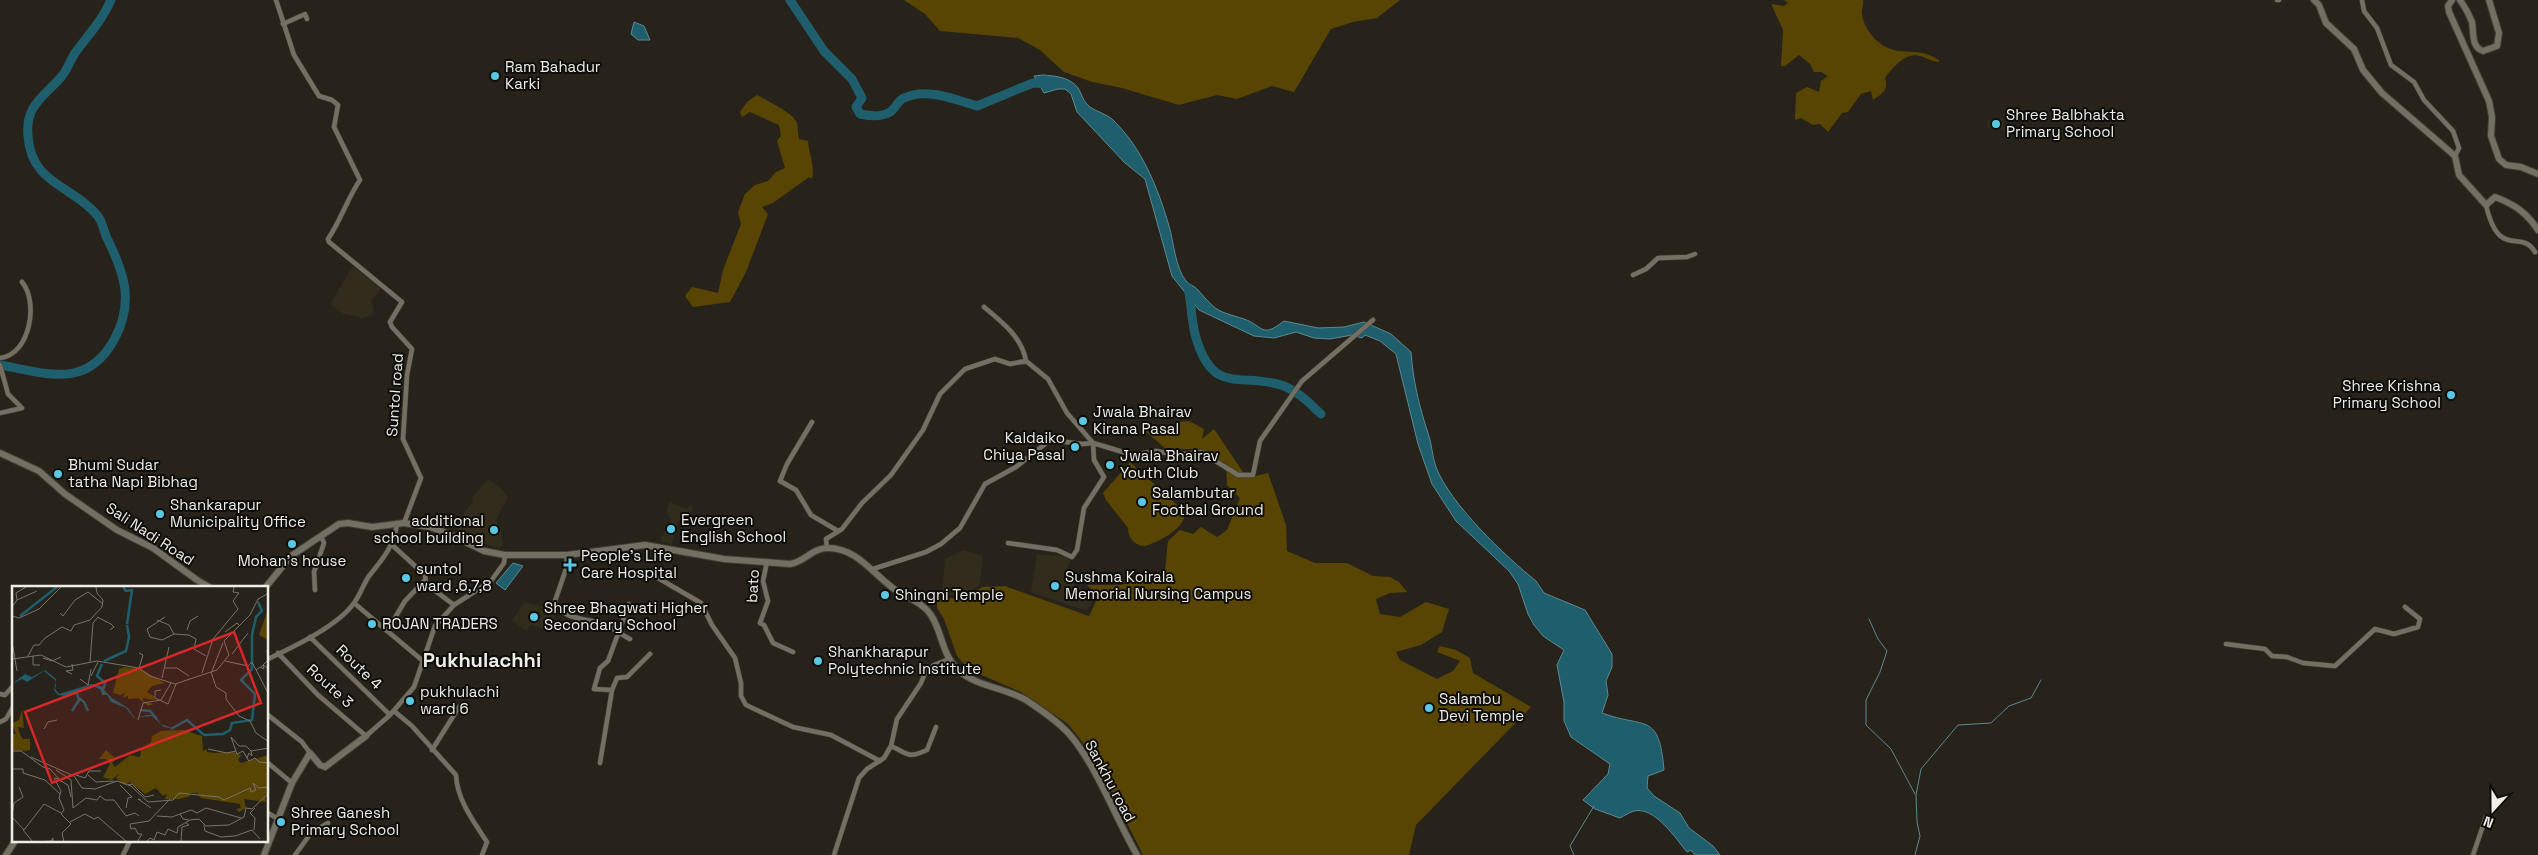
<svg xmlns="http://www.w3.org/2000/svg" width="2538" height="855" viewBox="0 0 2538 855" font-family="'Space Grotesk',sans-serif">
  <style>
    .built { fill: #322c1d }
    .green { fill: #584504 }
    .water { fill: #1e5e6d; stroke: #5d8992 }
    .lines { fill: none; stroke-linecap: round; stroke-linejoin: round }
    .stream { stroke: #5d8992; stroke-width: 1 }
    .river { stroke: #1e5e6d; stroke-width: 9 }
    .street-casing { stroke: #413e37; stroke-width: 5.5 }
    .secondary-casing { stroke: #413e37; stroke-width: 8 }
    .street { stroke: #736f63; stroke-width: 4.5 }
    .secondary { stroke: #736f63; stroke-width: 6 }
    .poi-dot { fill: #59c8e4; stroke: #0e0d09; stroke-width: 2 }
    .labels { text-anchor: middle; stroke-width: 4; stroke-linejoin: round; paint-order: stroke }
    .poi-label { font-size: 15px; fill: #f0ede7; stroke: #0e0d09; text-anchor: start }
    .street-label { font-size: 15px; fill: #f0ede7; stroke: #0e0d09 }
    .district-label { font-size: 20px; font-weight: bold; fill: #f0ede7; stroke: #0e0d09 }
    .inset-river { fill: none; stroke: #1e5e6d; stroke-width: 2.5 }
    .inset-road { fill: none; stroke: #77746c; stroke-width: 1 }
    .view { fill: #d62828; fill-opacity: 0.15; stroke: #d62828; stroke-width: 2.5 }
    .inset-edge { fill: none; stroke: #f0ede7; stroke-width: 2.5 }
  </style>
  <rect width="100%" height="100%" fill="#27231a"/>
  <path class="built" d="M2003,118L2005,131L1988,127L1987,121Z
    M353,266L381,288L371,301L374,309L372,315L361,319L356,316L344,314L330,304Z
    M488,479L500,487L508,497L496,520L501,532L503,546L499,549L458,533L456,523L473,501L472,497Z
    M670,502L687,509L689,505L692,506L693,509L690,521L683,519L678,521L672,545L660,541L671,520L666,512Z
    M964,550L983,556L980,584L966,595H942L945,559Z
    M1037,554L1072,557L1063,579L1096,595L1087,611L1031,592Z
    M525,602L556,610L550,631L531,625L526,631L512,620Z"/>
  <path class="green" d="M904,0H1400L1377,18L1353,22L1331,29L1294,92L1272,86L1237,99L1217,95L1179,105L1122,88L1092,82L1064,72L1040,50L1018,38L940,31L925,14Z
    M1784,0H1863C1864,5 1861,10 1862,15C1865,32 1881,49 1899,51C1916,53 1923,50 1939,60V62C1933,62 1927,58 1920,56C1906,52 1893,67 1885,78C1889,90 1882,94 1873,100L1871,91L1861,94L1848,112L1842,113L1828,132L1820,124L1813,125L1801,118L1795,120L1796,93L1807,87L1819,92L1821,81L1828,76L1821,72H1814L1810,64L1799,55L1785,66H1781L1783,30L1772,6V4L1784,6L1788,3Z
    M757,95C767,101 794,113 797,123C798,128 798,134 799,139L808,141C809,154 815,166 812,179L809,177L773,203L762,207L768,214L746,272L730,302L693,307L685,296L692,287L718,293L723,270L741,224L738,212L745,194L755,185L768,181L776,172L785,168L777,141L781,136L779,125L750,112L742,117L740,112L747,102Z
    M1189,421L1204,429L1202,439L1214,429L1247,478L1268,473L1286,525L1287,551L1315,563H1347L1373,576L1390,577L1399,582L1407,592L1390,593L1376,599L1380,614L1400,617L1426,602L1449,609L1442,632L1421,645L1396,652L1400,660L1437,679L1453,671L1460,661L1437,652L1440,646L1456,650L1470,658L1473,673L1531,707L1416,825L1409,855H1143L1094,757L1068,724L1021,692L977,673L963,663L957,656L944,619L937,608V596L965,600L982,587L1005,586L1089,616L1099,595L1087,585H1121L1165,571L1168,541L1180,530L1193,534L1201,527L1217,537L1227,530L1240,498L1227,485L1226,464L1201,449H1166L1144,430L1141,423L1155,431L1170,433L1178,422Z
    M1130,462L1186,513C1182,530 1161,541 1145,546C1135,546 1128,538 1128,528L1106,500L1103,493Z"/>
  <path class="water" d="M634,22L644,26L650,40H638L631,34Z
    M1043,75C1055,76 1070,77 1078,88C1082,94 1083,102 1090,107C1097,112 1107,114 1113,120C1142,148 1158,188 1169,226C1174,243 1175,267 1186,281C1189,285 1195,286 1198,290C1218,313 1216,310 1244,319C1264,326 1261,339 1284,321L1318,328L1344,327L1364,322L1391,334L1411,352C1413,380 1419,406 1428,433C1432,444 1432,456 1436,467C1450,504 1505,556 1536,581L1544,593L1585,610L1612,654V667L1606,681L1608,695L1602,713C1645,729 1659,711 1664,770L1648,776L1647,788L1654,796L1680,813L1689,828L1713,846L1720,855H1695L1691,850L1687,852C1676,839 1655,806 1634,811C1630,812 1624,816 1620,818L1595,809L1583,800L1608,774L1610,764L1571,737L1564,721V702L1557,665L1564,650L1543,636L1534,625L1528,614L1518,584L1509,571L1456,521L1432,484L1418,444L1396,354L1380,341L1365,335L1362,338L1352,335L1330,339L1314,338L1296,332L1274,338L1254,336L1199,310L1172,276L1145,179L1125,163L1077,112L1071,94L1065,89H1058L1044,93L1034,76Z
    M513,563L523,566L505,590L496,583Z"/>
  <g class="lines">
    <path class="stream" d="M1869,619L1878,639L1887,651L1880,672L1866,700V725L1891,749L1915,794
      M1574,855L1570,846L1594,806
      M1915,855L1920,836L1917,822L1916,795L1921,769L1958,725L1991,723L2009,706L2031,698L2041,680"/>
    <path class="river" d="M790,0L824,51L852,79L862,98L856,107L860,114C869,116 882,117 890,112C896,108 898,100 904,98C927,87 956,100 977,106L1033,83L1050,84
      M1188,288C1192,305 1191,325 1197,341C1215,397 1243,371 1284,386C1299,392 1309,403 1321,414
      M0,365C46,373 86,390 114,340C135,302 124,272 106,236C103,229 102,220 97,215C72,185 31,184 28,136C25,105 44,97 62,76C67,70 70,61 75,53C88,35 102,21 111,0"/>
    <defs>
      <path id="street" d="M276,0L294,55L319,96L332,100L338,105L334,127L360,180C347,199 341,220 328,239L329,242L402,302L390,322L392,327L412,349L407,375L403,439L421,478L404,523
        M2277,0H2279
        M2362,0L2364,11L2377,28L2391,65L2414,82L2424,100L2453,131L2459,148L2455,156
        M283,24L305,14L307,19
        M2486,205C2499,261 2521,228 2535,252
        M1633,275L1646,269L1658,258L1687,257L1695,254
        M984,307C1002,322 1022,337 1026,361
        M0,358C30,355 39,302 22,282
        M0,365L8,394L22,408L0,413
        M812,422L787,464L780,481L796,490L811,515L838,531
        M391,544L425,575L426,584L454,605
        M827,548L826,539L842,529L862,503L891,475L923,430L940,394L965,369L995,359L1010,364L1026,361L1048,379L1067,413L1093,443L1094,460L1104,477L1084,508L1077,550L1072,557L1057,550L1008,543
        M567,555L566,569L555,601C561,622 593,618 606,625C614,629 622,635 630,639
        M767,562L763,581L768,601L760,623L764,625L773,643L793,652
        M873,569L926,552L941,544L960,528L985,484L1016,467L1050,440L1082,444L1093,443L1133,455L1156,451L1176,455L1201,452L1238,475H1253L1260,441L1302,381L1373,320
        M658,578L701,603L712,625L735,658L741,683V696L746,705L793,727L831,735L880,761
        M315,590L314,572L324,543L321,536
        M354,603L423,661
        M629,604L608,661L600,668L594,689L612,690L617,678L627,677L650,654
        M387,631L405,601L425,580
        M310,637L390,715
        M2226,644L2265,649L2272,656L2287,657L2303,663L2335,666L2375,629L2394,634L2418,627L2420,619L2405,607
        M278,653L318,695L366,736L390,715L414,687L435,626L454,605L491,581L504,563L505,555
        M268,659C293,647 338,626 354,603C360,595 363,585 369,576C382,560 395,545 397,523
        M0,694L5,695L14,685
        M394,711L412,726L456,775C457,800 474,822 487,842L482,855
        M268,715L302,742L310,753
        M0,722L6,719L14,705
        M891,746C909,754 907,759 927,750L936,727
        M432,750L459,707
        M268,763L292,783
        M600,763L612,690
        M268,813L278,819
        M123,855L130,841
        M295,855L311,833L328,823
        M834,855L859,778L867,769L884,758L891,746L897,719L921,683L925,673L934,665L949,659
        M2473,855L2486,817"/>
      <path id="secondary" d="M2314,0L2319,5L2326,23L2354,49L2363,70L2382,93L2455,156L2459,175L2486,205L2495,197C2514,204 2527,213 2538,230
        M2452,0L2448,6L2449,12L2489,101L2492,117L2491,136L2499,159L2506,165L2521,167L2538,174
        M2460,0C2465,7 2469,14 2472,22C2474,33 2471,47 2483,51L2497,46L2499,33L2489,0
        M0,453L39,471L65,494L117,530L153,548L197,580L211,588
        M265,588L291,556L339,524L348,523L372,527L404,523L430,527L449,534L484,551L505,555H567L645,545L724,559L790,564C805,562 812,548 828,548C858,548 874,576 897,591C909,599 922,602 931,615C942,632 942,654 957,669C976,687 1004,687 1026,700C1041,710 1059,722 1070,735C1096,765 1116,819 1137,855
        M6,855L15,841
        M264,855L292,783L310,753L320,765L325,767L366,736"/>
    </defs>
    <use href="#street" class="street-casing"/>
    <use href="#secondary" class="secondary-casing"/>
    <use href="#street" class="street"/>
    <use href="#secondary" class="secondary"/>
  </g>
  <g class="poi-dot">
    <circle cx="495" cy="76" r="5"/>
    <circle cx="1996" cy="124" r="5"/>
    <circle cx="2451" cy="395" r="5"/>
    <circle cx="1083" cy="421" r="5"/>
    <circle cx="1075" cy="447" r="5"/>
    <circle cx="1110" cy="465" r="5"/>
    <circle cx="58" cy="474" r="5"/>
    <circle cx="1142" cy="502" r="5"/>
    <circle cx="160" cy="514" r="5"/>
    <circle cx="671" cy="529" r="5"/>
    <circle cx="494" cy="530" r="5"/>
    <circle cx="292" cy="544" r="5"/>
    <path d="M567.5 557.5h5v5h5v5h-5v5h-5v-5h-5v-5h5z"/>
    <circle cx="406" cy="578" r="5"/>
    <circle cx="1055" cy="586" r="5"/>
    <circle cx="885" cy="595" r="5"/>
    <circle cx="534" cy="617" r="5"/>
    <circle cx="372" cy="624" r="5"/>
    <circle cx="818" cy="661" r="5"/>
    <circle cx="410" cy="701" r="5"/>
    <circle cx="1429" cy="708" r="5"/>
    <circle cx="281" cy="822" r="5"/>
  </g>
  <g class="labels">
    <g class="poi-label">
      <text x="505" y="72">Ram Bahadur<tspan x="505" dy="17">Karki</tspan></text>
      <text x="2006" y="120">Shree Balbhakta<tspan x="2006" dy="17">Primary School</tspan></text>
      <text x="2441" y="391" text-anchor="end">Shree Krishna<tspan x="2441" dy="17">Primary School</tspan></text>
      <text x="1093" y="417">Jwala Bhairav<tspan x="1093" dy="17">Kirana Pasal</tspan></text>
      <text x="1065" y="443" text-anchor="end">Kaldaiko<tspan x="1065" dy="17">Chiya Pasal</tspan></text>
      <text x="1120" y="461">Jwala Bhairav<tspan x="1120" dy="17">Youth Club</tspan></text>
      <text x="68" y="470">Bhumi Sudar<tspan x="68" dy="17">tatha Napi Bibhag</tspan></text>
      <text x="1152" y="498">Salambutar<tspan x="1152" dy="17">Footbal Ground</tspan></text>
      <text x="170" y="510">Shankarapur<tspan x="170" dy="17">Municipality Office</tspan></text>
      <text x="681" y="525">Evergreen<tspan x="681" dy="17">English School</tspan></text>
      <text x="484" y="526" text-anchor="end">additional<tspan x="484" dy="17">school building</tspan></text>
      <text x="581" y="561">People's Life<tspan x="581" dy="17">Care Hospital</tspan></text>
      <text x="292" y="566" text-anchor="middle">Mohan's house</text>
      <text x="416" y="574">suntol<tspan x="416" dy="17">ward ,6,7,8</tspan></text>
      <text x="1065" y="582">Sushma Koirala<tspan x="1065" dy="17">Memorial Nursing Campus</tspan></text>
      <text x="895" y="600">Shingni Temple</text>
      <text x="544" y="613">Shree Bhagwati Higher<tspan x="544" dy="17">Secondary School</tspan></text>
      <text x="382" y="629">ROJAN TRADERS</text>
      <text x="828" y="657">Shankharapur<tspan x="828" dy="17">Polytechnic Institute</tspan></text>
      <text x="420" y="697">pukhulachi<tspan x="420" dy="17">ward 6</tspan></text>
      <text x="1439" y="704">Salambu<tspan x="1439" dy="17">Devi Temple</tspan></text>
      <text x="291" y="818">Shree Ganesh<tspan x="291" dy="17">Primary School</tspan></text>
    </g>
    <g class="street-label">
      <text transform="translate(395 395) rotate(-86)" y="5">Suntol road</text>
      <text transform="translate(150 534) rotate(33)" y="5">Sali Nadi Road</text>
      <text transform="translate(753 586) rotate(-87)" y="5">bato</text>
      <text transform="translate(359 667) rotate(44)" y="5">Route 4</text>
      <text transform="translate(330 686) rotate(42)" y="5">Route 3</text>
      <text transform="translate(1110 781) rotate(62)" y="5">Sankhu road</text>
    </g>
    <g class="district-label">
      <text x="482" y="667">Pukhulachhi</text>
    </g>
  </g>
  <g transform="translate(12 586)">
    <rect width="256" height="256" fill="#27231a"/>
    <path d="M256,23V54L247,49ZM112,81L127,82L153,97L140,100L135,106L143,111L142,114L131,112V115L142,118L136,120L126,112L116,113V110L111,112L113,106L109,109L101,107L107,83ZM10,124L12,142L6,141L8,149L11,153H18V164L12,165L0,164V148H4L0,137L7,134ZM171,144L190,150L191,165L194,163L195,166L202,167L222,166L229,169L226,174L229,177L256,169V204L254,205L256,209V215L253,207L254,216L232,213L234,222L227,226L224,223L229,222L228,218L189,212L186,207H177L178,210L168,213H153L155,208L151,210L144,202L133,208L118,196L113,199L104,192L107,188L99,194L91,191L98,178L94,173H87L94,164L104,173L100,177L103,181L118,169L128,171L129,164L139,156L140,150L149,145Z" fill="#584504"/>
    <path d="M33,84L44,93V99L43,103L47,108L79,98L93,101L92,104L100,112L116,122L123,132L135,129H141L144,131L149,138L162,143L152,141L140,130L122,132L114,122L99,116L95,109H90L89,104L79,99L54,110L46,109L42,104L44,95L32,85L15,96L10,93L0,98L13,88L20,91Z" fill="#1e5e6d"/>
    <path class="inset-river" d="M111,1L114,5L120,4L115,38M8,30L45,1M92,75L114,65L117,51L115,39M90,78L85,90L93,97L92,102M67,112L72,116L76,125M128,124L138,125L145,133M60,125L67,114L64,105M159,143L175,134L192,149L211,148L218,144L220,137L240,134L243,108L229,94L240,83V49L244,31L250,25L246,16"/>
    <path class="inset-road" d="M5,14L25,5M0,21L5,14L4,7L14,1M48,27L51,30L63,14L76,6L91,18M0,30L7,32L27,23L49,1M85,31L99,38L102,41L98,44M153,31L135,43L138,51L150,54L162,48L177,49L184,53L182,63L194,70M145,34L157,39L162,48M175,44L178,35L186,30M213,46L225,37L227,39M1,61L5,85M127,67L131,69L127,82M220,68L236,47M16,70L22,59H27L33,52L50,41L59,45L62,39L78,34L90,21L91,14L85,7L84,1M21,70V79H28M31,72L40,75L49,71M0,73L29,69L54,81L85,75L127,82L138,90L163,98L205,84L217,69L212,55L238,29L246,13L257,7M213,75L236,80L240,76L257,109M78,76L81,37L86,31M60,78L61,84L54,85L60,88M249,81L256,74L255,64M153,82H165L177,90M244,84L248,81L252,83L251,79L257,83M200,85L211,57M199,86L204,101L214,107V113L227,130L238,135L244,147L257,156M190,87L201,53L226,23L221,15L227,7L221,6L222,1M79,90L86,76M150,92L157,61M68,93L76,99L79,83M149,104L143,105V112L156,118L164,98M126,134L131,117L149,114L159,97M32,143L36,136L45,134M257,162L239,165L240,170L237,167L235,172L237,175L243,172L247,176L257,177M196,163L215,167L224,165M0,165H9L31,181L38,183L47,193L42,192L49,205L47,212L52,224L49,228L59,238L50,247L52,256M19,171L62,190L70,202L83,203L105,195L119,200L136,216L161,214L167,207L207,211L212,214L238,202L239,206L244,204L241,197L247,202L257,201M235,172L231,165L225,168L219,151L227,160H234L239,165M0,183H11V187L33,194L48,208M44,184L59,194L61,222L74,212L85,214L88,210L93,214H102L114,230L123,227L127,230M64,189L73,192L77,185H89M76,189L84,196L102,195M47,194L56,199L59,211M108,199L120,211L116,212L114,222M116,199L120,198L133,211L142,209M129,214L126,213L139,222M168,228L179,224L185,227L194,222L229,232M0,229L2,217L11,211L7,201M145,230L160,231L168,228L171,233L177,234M0,231L12,244L32,218L49,227M58,236L73,228L82,233L86,231L115,256M192,239L193,245L209,251L223,250L240,244L248,253M11,244L21,256M242,244L243,232L238,227L243,222M26,256L39,255L41,252V256M125,256L130,248H126L123,242L119,243L118,238L137,235L158,213M134,256L138,252L142,254L145,246L153,249L156,243L165,247L166,241L178,234L187,233L194,240L217,239L232,231L234,222L240,223L257,207M169,256L170,241L177,239L174,237"/>
    <path class="view" d="M222,46L249,117L40,197L13,126Z"/>
    <rect width="256" height="256" class="inset-edge"/>
  </g>
  <g transform="translate(2493 810) rotate(201)" stroke="#0e0d09" stroke-width="4" paint-order="stroke">
  <path d="M0-4L9 19L0 12L-9 19Z" fill="#f0ede7"/>
  <text y="-8" font-size="14" font-weight="bold" text-anchor="middle" fill="#f0ede7">N</text>
  </g>
</svg>
